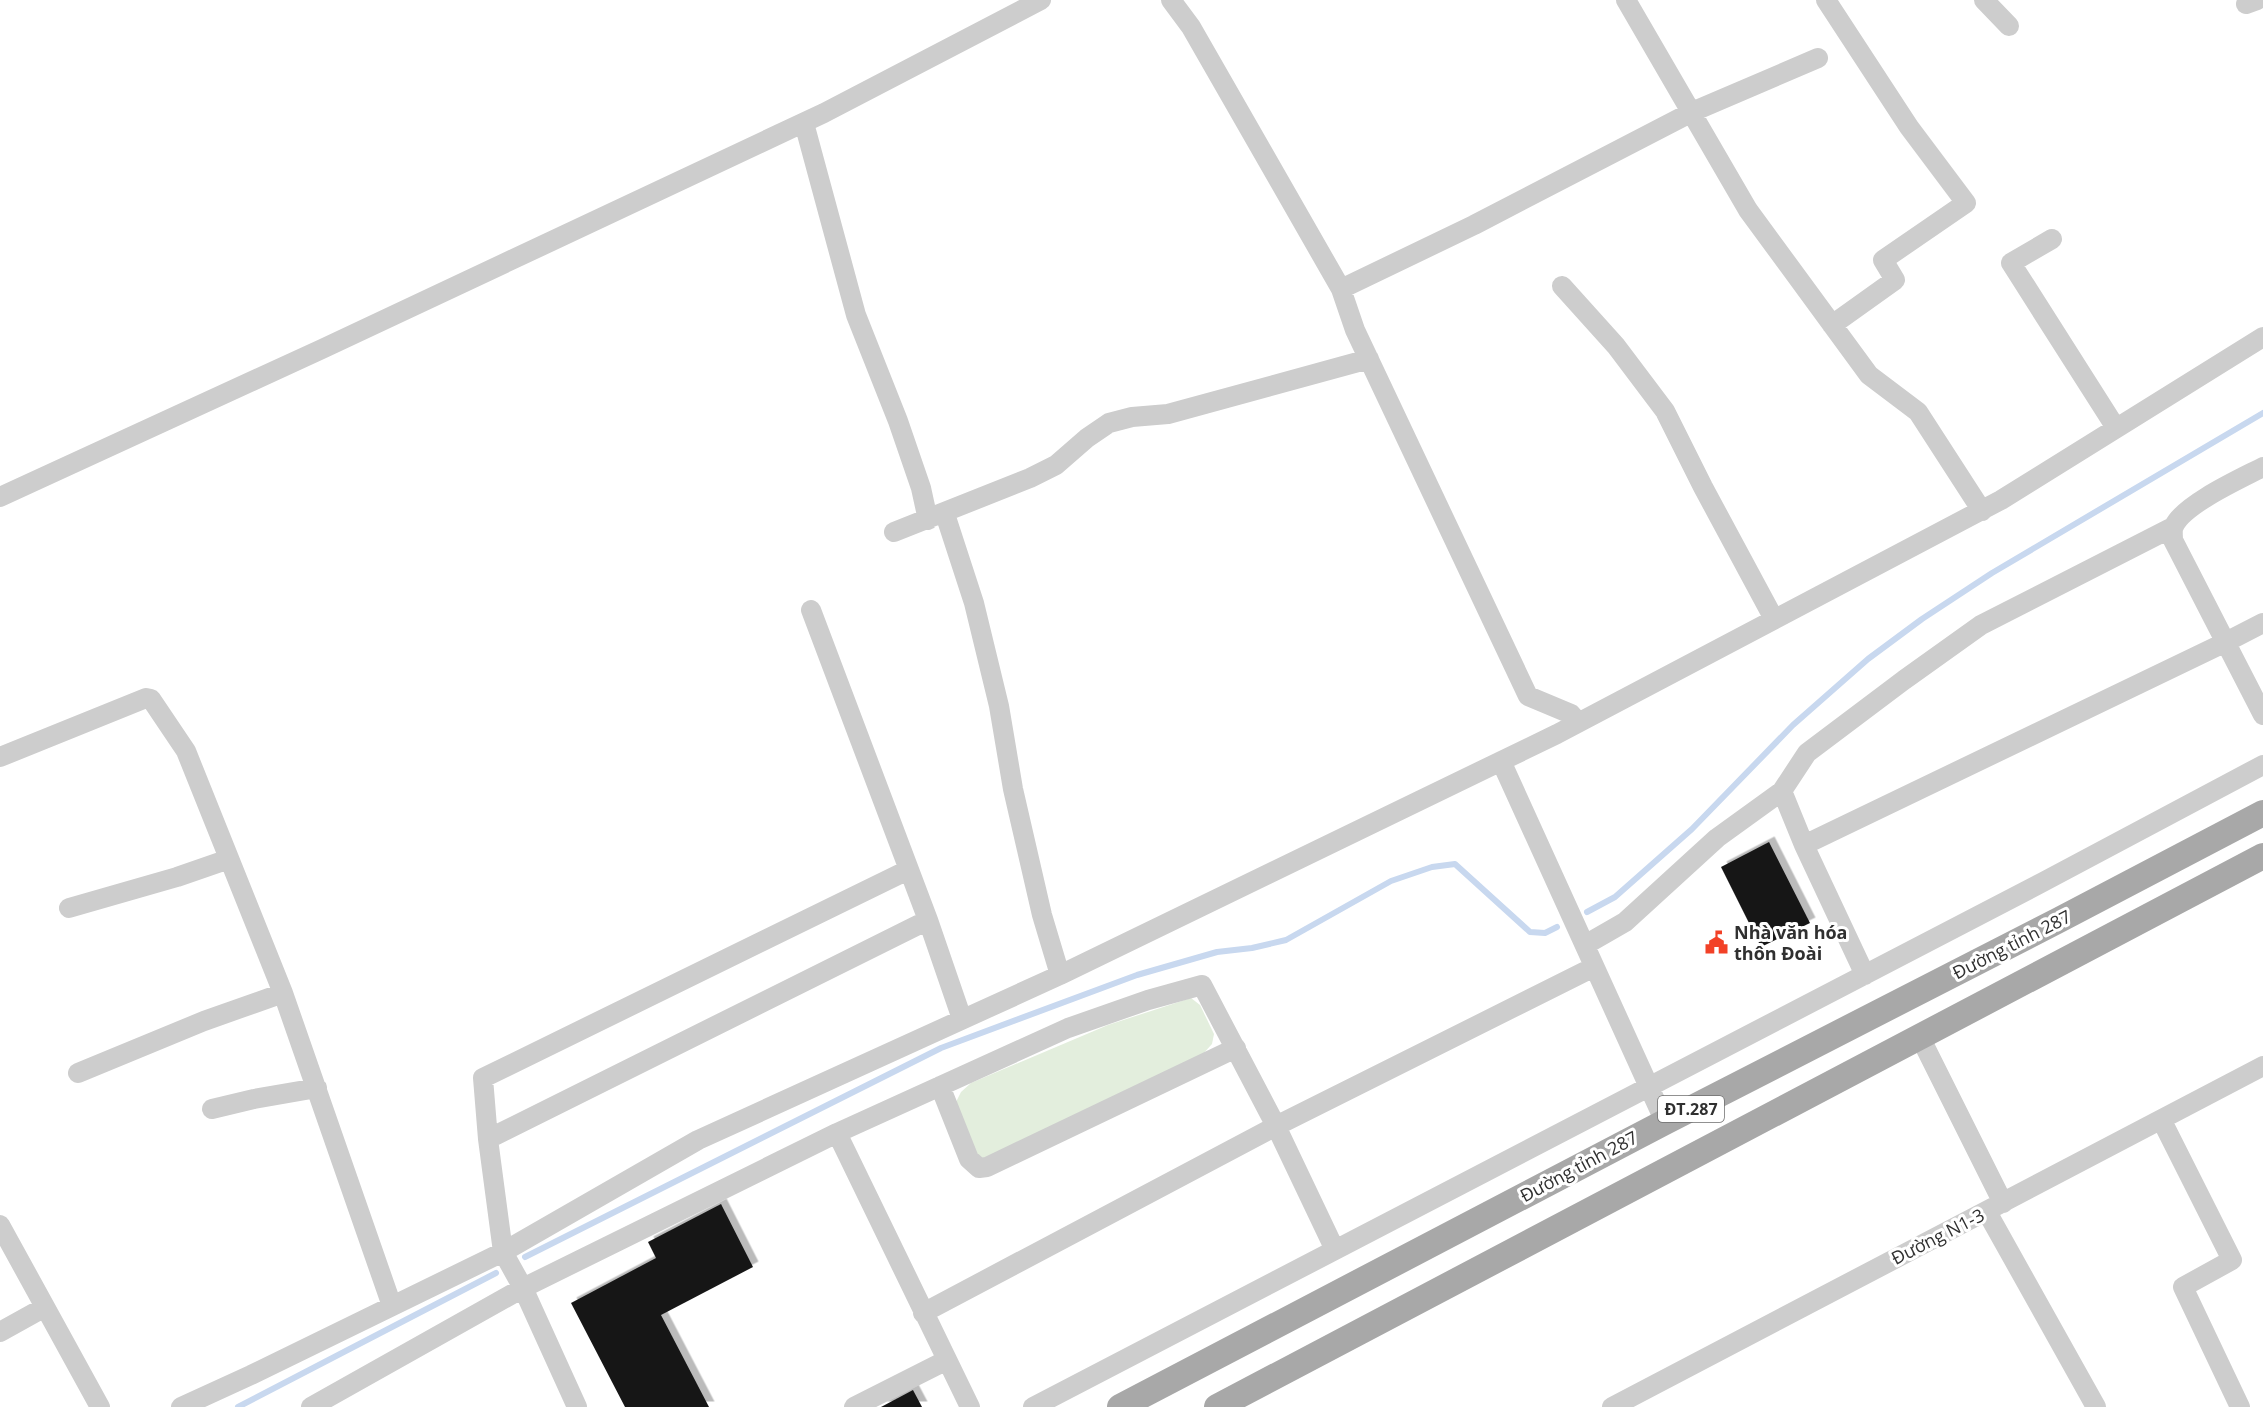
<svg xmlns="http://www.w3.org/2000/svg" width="2263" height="1407" viewBox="0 0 2263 1407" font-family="'Open Sans',sans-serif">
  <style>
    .green { fill: #e3eedd }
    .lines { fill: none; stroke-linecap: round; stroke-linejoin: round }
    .stream { stroke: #c8d8ef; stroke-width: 6 }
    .building { fill: #171717; filter: url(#shadow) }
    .minor { stroke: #cdcdcd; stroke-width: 20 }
    .major { stroke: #a8a8a8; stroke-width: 26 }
    .labels { text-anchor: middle; stroke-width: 6; stroke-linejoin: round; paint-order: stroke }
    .shield { fill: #fff; stroke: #6e6e6e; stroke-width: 1.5 }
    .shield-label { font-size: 16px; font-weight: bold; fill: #303030 }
    .poi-label { font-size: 18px; font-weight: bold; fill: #303030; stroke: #fff; text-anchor: start }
    .street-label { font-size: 18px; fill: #303030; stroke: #fff }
  </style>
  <defs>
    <filter id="shadow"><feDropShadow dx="5.5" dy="-5.5" stdDeviation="0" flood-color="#0004"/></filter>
  </defs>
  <rect width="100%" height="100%" fill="#fff"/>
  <path class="green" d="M1191,998L1200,1005L1214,1034L1212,1044L1202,1055L975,1164L956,1102L961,1092L971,1083L1108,1025Z"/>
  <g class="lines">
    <path class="stream" d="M1587,912L1615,897L1692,829L1793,725L1868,659L1922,619L1992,573L2263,413
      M525,1257L941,1048L1137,975L1217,952L1252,948L1286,940L1391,881L1432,867L1455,864L1530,932L1545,933L1557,927
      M238,1407L496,1273"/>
  </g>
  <path class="building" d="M1769,842L1810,923L1761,947L1721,867Z
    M721,1204L753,1267L661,1315L709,1407H625L571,1303L656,1258L648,1242Z
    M913,1390L922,1407H881Z"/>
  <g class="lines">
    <path class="minor" d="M1171,0L1191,27L1341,289L1355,330L1528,696L1571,714L1578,722
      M1626,0L1748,210L1869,375L1918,412L1982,511
      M1826,0L1909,127L1966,203L1883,260L1895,280L1832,325
      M1984,0L2009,26
      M2246,4L2257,0
      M804,123L856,315L898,421L921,488L928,520
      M2052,239L2011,263L2116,428
      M1562,286L1616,346L1665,411L1703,487L1774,619
      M1341,289L1474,225L1692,112L1818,58
      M2263,467C2242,478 2184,504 2174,526C2172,529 2173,536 2173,540L2263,715
      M0,497L322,349L824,113L1041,0
      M945,514L974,603L999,706L1013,789L1042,915L1060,975
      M894,532L1030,478L1056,465L1087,438L1109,423L1132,417L1168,414L1369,359
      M811,610L928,920L962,1019
      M0,757L146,698L151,699L186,751L283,993L392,1306
      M1501,761L1665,1122
      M1804,845L2226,642L2263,623
      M69,908L177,877L229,859
      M1585,945L1625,922L1717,838L1782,791
      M1865,975L1804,845L1782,791L1807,753L1904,680L1981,625L2173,527
      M1920,1037L2003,1203
      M78,1073L204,1021L283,993
      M940,1086L969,1159L979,1168L987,1167L1236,1048
      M212,1109L254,1099L317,1088
      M2162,1121L2232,1260L2183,1287L2240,1407
      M837,1133L1068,1028L1148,1000L1202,985L1276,1126L1335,1250
      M488,1139L928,920
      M1987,1212L2096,1407
      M0,1225L100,1407
      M923,1313L1276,1126L1594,967
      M0,1332L45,1307
      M181,1407L251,1375L503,1252L698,1140L1060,975L1557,734L2001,500L2263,337
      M311,1407L523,1288L837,1133L970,1407
      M577,1407L523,1288L503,1252L488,1139L483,1078L908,870
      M854,1407L947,1360
      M1033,1407L2043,882L2263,765
      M1612,1407L2263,1066"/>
    <path class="major" d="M1120,1407L1665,1122L2059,920L2263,813
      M1217,1407L2263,856"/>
  </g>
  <defs>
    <symbol id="civic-bare" viewBox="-9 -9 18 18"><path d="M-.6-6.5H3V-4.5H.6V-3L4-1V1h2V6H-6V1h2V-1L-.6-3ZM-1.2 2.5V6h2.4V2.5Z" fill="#f24127" stroke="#fff" stroke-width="2.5" paint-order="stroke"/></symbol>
  </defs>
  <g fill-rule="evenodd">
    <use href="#civic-bare" x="1700" y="926" width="33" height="33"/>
  </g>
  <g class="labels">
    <rect class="shield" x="1658" y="1096" width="66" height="26" rx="4.5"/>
    <g class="shield-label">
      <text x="1691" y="1115">ĐT.287</text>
    </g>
    <g class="poi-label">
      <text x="1734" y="939">Nhà văn hóa<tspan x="1734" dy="21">thôn Đoài</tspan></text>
    </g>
    <g class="street-label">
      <text transform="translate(2012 945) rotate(-27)" y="6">Đường tỉnh 287</text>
      <text transform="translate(1579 1167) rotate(-28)" y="6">Đường tỉnh 287</text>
      <text transform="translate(1938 1237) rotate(-27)" y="6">Đường N1-3</text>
    </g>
  </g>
</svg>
